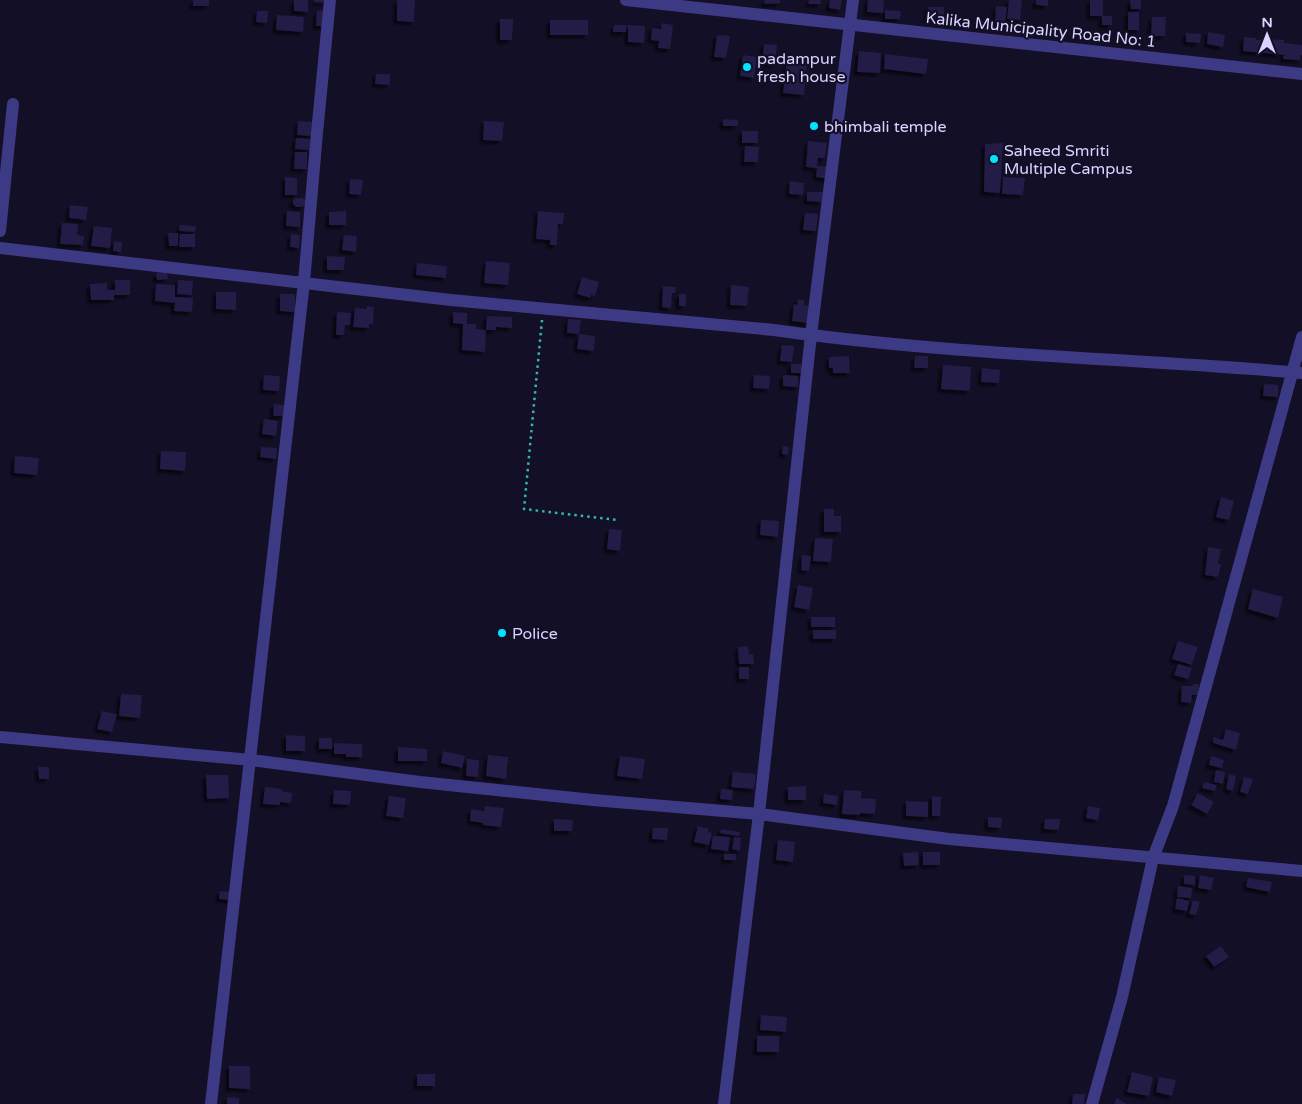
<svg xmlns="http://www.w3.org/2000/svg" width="1302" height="1104" viewBox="0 0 1302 1104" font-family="'Varela Round',sans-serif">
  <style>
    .building { fill: #241b47; filter: url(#shadow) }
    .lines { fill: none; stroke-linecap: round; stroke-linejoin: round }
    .path { stroke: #2fb8b0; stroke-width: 2.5; stroke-dasharray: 2.5 4; stroke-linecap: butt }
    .minor { stroke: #3d3a85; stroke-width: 12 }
    .tertiary { stroke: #3d3a85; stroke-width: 12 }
    .poi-dot { fill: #00e5ff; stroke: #130f26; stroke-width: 2 }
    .labels { text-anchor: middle; stroke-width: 4.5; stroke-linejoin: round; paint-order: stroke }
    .street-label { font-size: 16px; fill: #d9d4ff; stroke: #130f26 }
    .poi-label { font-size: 16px; fill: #d9d4ff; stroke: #130f26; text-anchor: start }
  </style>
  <defs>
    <filter id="shadow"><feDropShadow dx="-3.5" dy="3.5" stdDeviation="1" flood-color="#0009"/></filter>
  </defs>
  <rect width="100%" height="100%" fill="#130f26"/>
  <path class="building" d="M193,0H209V6H193Z
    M294,0H308V12L294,11Z
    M314,0H329V3L314,2Z
    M397,0H415L414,22L397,21Z
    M764,0H780V3L765,4Z
    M809,0H821V4H808Z
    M830,0H842L840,10L829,8Z
    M868,0H884L883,13L867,12Z
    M1009,0H1022L1020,20L1007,19Z
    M1036,0H1048V6L1036,5Z
    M1090,0H1103V16H1112V25H1102V16H1090Z
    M1130,0H1141V9H1131Z
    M996,6L1007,7L1005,23L995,22Z
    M928,7H944V19H927Z
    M885,10L901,11L900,19H885Z
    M257,11H268L267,23L256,22Z
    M317,11H325L324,26H316Z
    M1128,12H1139V30H1128Z
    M277,15L304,17L303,32L276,30Z
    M1152,17H1166L1165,36H1151Z
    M500,19H513L512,40H500Z
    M550,20H588V35H550Z
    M662,23L673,25L670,49L658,48L659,41L651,40L652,28L661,29Z
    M614,25H627L626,32H613Z
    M628,25L645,26L644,43L628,42Z
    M1208,32L1225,35L1223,47L1207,44Z
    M1186,33L1201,34L1200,43L1186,42Z
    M717,35L730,36L726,58L714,57Z
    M1244,37L1256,38V40H1261V39L1284,40V43L1302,45V55H1300V60L1283,59L1284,55L1243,51Z
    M764,44L777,45L775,64L762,63Z
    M859,51L881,53L880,73L857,72Z
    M885,54L928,59L926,74L884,69Z
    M743,55L757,57L754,78L740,76Z
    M787,62L807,64L804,95L783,93Z
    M376,74H390V85L375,84Z
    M723,119L738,120V126H723Z
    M298,121L313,122L312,136L297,135Z
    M484,121L504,122L502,141L483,140Z
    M742,131H758V143H742Z
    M296,138L311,139L310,150L295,149Z
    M808,141L827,143L825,158H818L817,166L831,167L830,179L816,177L817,168L806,167Z
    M1003,143L1000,193L984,192L985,144Z
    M745,146L759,147L758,162H744Z
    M295,152H307V169H294Z
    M285,177L297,178V195H285Z
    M1003,177L1025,178L1023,195L1002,194Z
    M350,179L363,180L361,195L349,194Z
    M790,181L804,183L803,195L789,194Z
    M807,192H823L822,202L807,201Z
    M295,198H303L305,200V205L302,207H296L293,204V200Z
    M70,205L88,207L86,220L69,218Z
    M287,211L300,212V227L286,226Z
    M346,211V225H329V212Z
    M538,211L564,213L563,224H558L557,245H550V240L536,239Z
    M805,213L818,214L816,231L803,230Z
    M62,223L78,224L77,235L84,236L83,245L60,244Z
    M180,225L196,226L195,232L179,231Z
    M94,226L112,228L110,248L91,246Z
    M168,233H178V246H169Z
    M180,234H195V247H179Z
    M291,234L300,235L299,248L290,247Z
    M344,235L357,236L356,252L342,250Z
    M114,241L122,242L121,252L113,251Z
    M327,256L345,257L344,270H327Z
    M486,261L510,263L508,285L484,283Z
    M417,263L447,266L446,278L416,275Z
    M167,272L168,279L157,280L156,273Z
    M582,277L599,282L595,296L591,295V298L577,294Z
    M115,280H130V295H114V300H91L90,284L107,283V290H115Z
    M178,280L193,281L192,295L177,294Z
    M156,284L175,285V297L193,298L192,312L174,311L175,303L155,301Z
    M731,285L749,287L747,306L730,305Z
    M663,286L676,287L675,293H672L671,308L662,307Z
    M216,292H236V310L216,309Z
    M280,294H295V312L280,311Z
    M679,294H686V306H679Z
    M798,299L805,300L804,305L810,306L808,323L792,321L794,304L797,305Z
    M367,306L374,307L373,324H369V328L353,327L355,308L367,309Z
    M337,312L351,313L350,325H345L344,335H336Z
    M453,312L467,313V324H476V329L486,330L485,352L462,350L463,324L453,323Z
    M487,316L512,317V328L496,327V330H486Z
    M568,319L581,320L579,334L567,333Z
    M579,334L595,336L594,351L577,349Z
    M782,345L794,346L792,362L780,361Z
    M849,356L850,373H833V368H829V357Z
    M915,356H928V368H914Z
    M791,364H804V373H791Z
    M943,365L971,367L970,391L941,389Z
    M982,368L1000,370L999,383L981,382Z
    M264,375L280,376L279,391L263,390Z
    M754,375L770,376L769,389L753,388Z
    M783,375L798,376V387L783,386Z
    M1264,384L1278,385V397L1263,396Z
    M274,404L285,405L284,416H273Z
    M264,419L278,421L276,436L262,434Z
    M783,446L789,447L788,455L782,454Z
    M261,447L277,448L276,459L260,457Z
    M161,451L186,452L185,471L160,469Z
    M15,456L39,458L37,475L14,473Z
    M1221,497L1234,501L1229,520L1216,517Z
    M824,509H834V516H841V532H824Z
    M761,520L779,521L778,537L760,535Z
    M609,529L622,530L620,551L607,549Z
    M815,538L833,539L831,562L813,561Z
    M1208,547L1221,549L1218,564H1221L1218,577L1205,575Z
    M802,555L811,556L809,571L801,570Z
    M798,585L813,588L809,610L794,607Z
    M1253,589L1283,597L1278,618L1248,609Z
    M811,617H835V627H811Z
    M813,630H836V639H813Z
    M1178,641L1198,647L1192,665L1172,659Z
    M748,646L749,654H753L754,664H739L738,647Z
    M1178,664L1192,668L1188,679L1174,675Z
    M739,667H749V679H739Z
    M1193,684H1199L1198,695H1192L1191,703L1181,702L1182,686H1193Z
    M121,694L142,695L140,718L119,716Z
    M102,711L117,714L112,732L97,729Z
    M1226,729L1240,733L1236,750L1213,743L1214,737L1223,740Z
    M286,735L305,736V751H286Z
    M319,738H332V749H319Z
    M334,743L362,744V757H346V754H334Z
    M398,747L427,749V761H398Z
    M443,751L465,756L462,768L441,763Z
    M488,755L508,757L506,779L486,776Z
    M620,756L645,759L642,779L617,776Z
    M1211,756L1224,760L1222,768L1209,765Z
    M467,759L479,760L478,777L466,776Z
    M38,767H49V779H39Z
    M1216,770L1225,772L1223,784L1214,782Z
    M733,772L756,774L754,789L731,787Z
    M1229,774L1236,776L1233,791L1226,789Z
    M206,775H228L229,798L207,799Z
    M1244,777L1253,779L1248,794L1240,792Z
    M1204,782L1217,785L1215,791L1202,788Z
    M806,786V800H788V787Z
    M265,787L282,789L281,791L292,793L291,803L280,802V805L263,804Z
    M721,789L733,790L732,800L720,799Z
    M334,790L351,791L350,805L333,804Z
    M844,790L862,791L861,798L876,799L875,814L860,813V815L842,814Z
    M1198,793L1214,802L1207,814L1191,805Z
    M824,794L838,796L837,805L823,803Z
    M389,796L406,798L403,818L386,816Z
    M932,796L941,797L940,816H932Z
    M906,801L928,802V817L906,816Z
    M485,806L504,808L501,827L483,825V823L470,821L471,809L484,811Z
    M1088,806L1100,808L1098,820L1086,818Z
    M988,817L1002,818L1001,828L988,827Z
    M554,819L573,820L572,831H554Z
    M1045,819H1060L1059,830L1044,829Z
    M698,826L709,829L708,832L712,833L709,845L694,842Z
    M653,828H668L667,840L652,839Z
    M721,829L740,832L739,836L720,833Z
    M713,836L730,837L728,851L711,849Z
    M734,837L741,838L740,851L732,849Z
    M778,840L795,842L793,862L776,860Z
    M918,852L919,865L904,866L903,853Z
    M923,852H940V865H923Z
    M724,854H736V860H724Z
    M1184,875L1195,876V885L1184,884Z
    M1200,875L1214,878L1211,890L1198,888Z
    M1248,878L1272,882L1270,892L1246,887Z
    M1178,886L1192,888L1191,898L1177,897Z
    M220,891L231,892V900L219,899Z
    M1177,898L1189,901L1187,911L1175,909Z
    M1193,900L1200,902L1196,915L1189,914Z
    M1221,946L1229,957L1214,967L1206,956Z
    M761,1015L787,1017L786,1032L760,1030Z
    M757,1036H779V1052H757Z
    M229,1066H250V1089L229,1088Z
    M1132,1072L1153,1077L1149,1096L1127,1092Z
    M417,1074H435V1086H417Z
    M1159,1077L1176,1080L1172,1096L1156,1092Z
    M1073,1094H1085L1084,1104H1072Z
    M227,1097L239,1098V1104H227Z
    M1117,1098L1127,1104H1114Z"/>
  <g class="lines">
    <path class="path" d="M542,320L524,509L617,520"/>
    <path class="minor" d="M0,231L13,104
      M0,248L451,300L774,330C949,355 1126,358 1302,373
      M0,737L251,760L420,782L593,800L759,814L949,839L1302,871
      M211,1104L304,282L317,133L330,0
      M724,1104L759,814L811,335L853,0
      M1092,1104L1122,997L1153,858L1173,806L1302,337"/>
    <path class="tertiary" d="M626,0L1302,74"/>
  </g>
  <g class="poi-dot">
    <circle cx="747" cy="67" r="5"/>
    <circle cx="814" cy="126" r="5"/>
    <circle cx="994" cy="159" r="5"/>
    <circle cx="502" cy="633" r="5"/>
  </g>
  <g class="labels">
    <g class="street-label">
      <text transform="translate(1041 29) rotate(6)" y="6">Kalika Municipality Road No: 1</text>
    </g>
    <g class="poi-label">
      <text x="757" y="64">padampur<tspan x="757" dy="18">fresh house</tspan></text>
      <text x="824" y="132">bhimbali temple</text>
      <text x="1004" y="156">Saheed Smriti<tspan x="1004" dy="18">Multiple Campus</tspan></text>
      <text x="512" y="639">Police</text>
    </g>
  </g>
  <g transform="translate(1267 35)" stroke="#130f26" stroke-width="4" paint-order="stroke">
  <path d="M0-4L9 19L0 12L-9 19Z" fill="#d9d4ff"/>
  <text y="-8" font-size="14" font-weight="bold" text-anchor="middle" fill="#d9d4ff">N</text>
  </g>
</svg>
